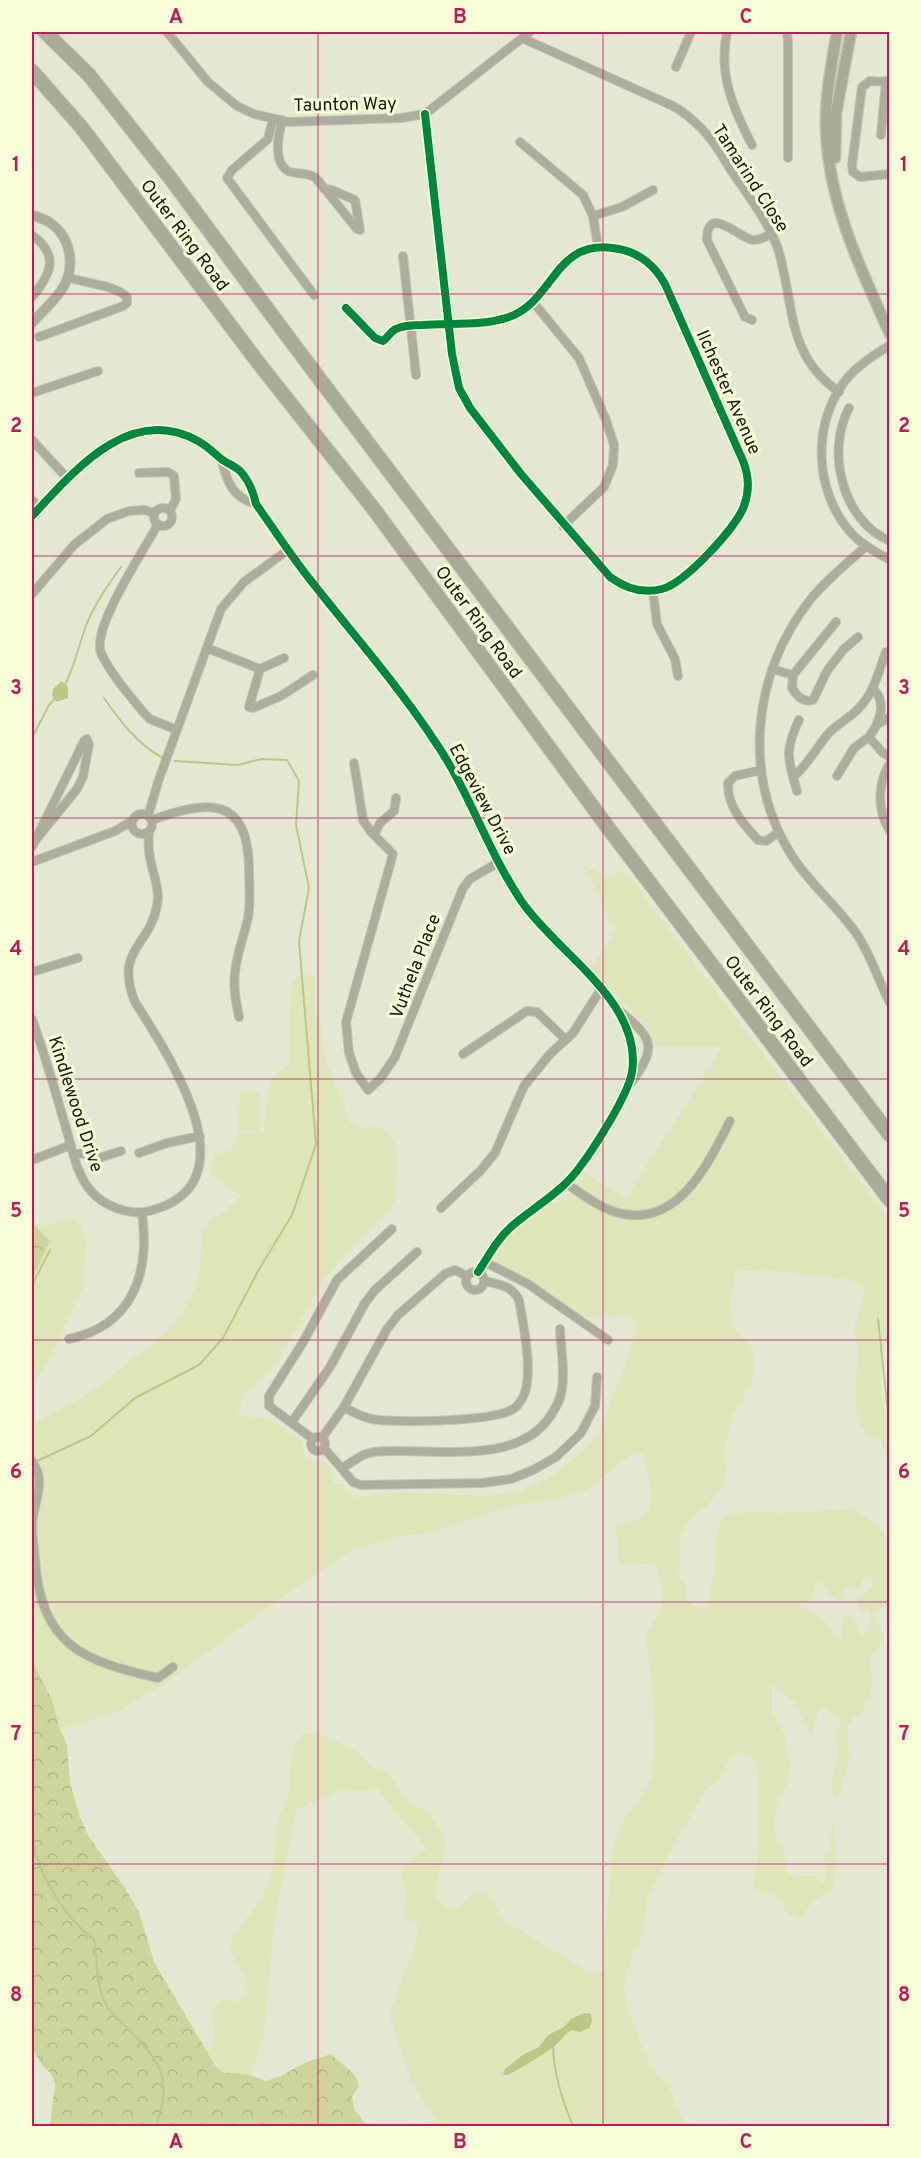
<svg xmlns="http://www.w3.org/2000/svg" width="921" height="2158" viewBox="0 0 921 2158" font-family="Overpass,sans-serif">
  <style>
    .grass { fill: #dee5b9; fill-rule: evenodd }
    .forest { fill: url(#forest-crowns) }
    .water { fill: #bec683 }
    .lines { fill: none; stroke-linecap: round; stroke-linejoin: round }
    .stream { stroke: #bec683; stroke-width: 2 }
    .minor-casing { stroke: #c2c5b5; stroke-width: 10 }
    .tertiary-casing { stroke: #c2c5b5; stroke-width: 11 }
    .secondary-casing { stroke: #c2c5b5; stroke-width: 13 }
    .motorway-casing { stroke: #c2c5b5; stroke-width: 16 }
    .minor { stroke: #acae9b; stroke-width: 8 }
    .tertiary { stroke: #acae9b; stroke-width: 9 }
    .secondary { stroke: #a8ac94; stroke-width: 10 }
    .motorway { stroke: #a8ac96; stroke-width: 14 }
    .cycleway-casing { stroke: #f8fed8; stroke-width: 11 }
    .cycleway { stroke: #00873e; stroke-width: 8 }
    .grid { fill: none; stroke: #c2185b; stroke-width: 1.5; stroke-opacity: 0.55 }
    .labels { text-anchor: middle; stroke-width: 6; stroke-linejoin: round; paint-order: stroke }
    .street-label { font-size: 18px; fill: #17190b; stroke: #f8fed8 }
    .neatline { fill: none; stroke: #c2185b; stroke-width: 2 }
    .grid-label { font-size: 20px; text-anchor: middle; font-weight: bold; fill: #c2185b }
  </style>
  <defs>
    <pattern id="forest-crowns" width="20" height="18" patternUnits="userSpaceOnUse" patternTransform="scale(1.5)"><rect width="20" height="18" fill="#cdd49b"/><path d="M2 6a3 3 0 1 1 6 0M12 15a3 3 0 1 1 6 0" fill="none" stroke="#afb584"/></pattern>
  </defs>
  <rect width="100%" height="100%" fill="#e4e8d3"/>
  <path class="grass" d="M584,866L610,877L624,870L889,1220V1334C879,1350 879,1390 884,1407C885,1412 888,1416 889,1420C892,1433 889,1449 889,1462L880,1440L867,1436C849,1406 857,1387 858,1355C858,1346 854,1336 855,1327C856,1315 866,1296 865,1287C851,1277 831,1278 815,1276C788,1272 764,1269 736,1271L730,1303L733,1328L750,1346L754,1359V1373L749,1387L734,1413L725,1445L724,1454L727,1471L722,1486L709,1504L690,1520L681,1533L679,1572L680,1579L685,1583L687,1601L692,1605L703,1607L710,1603V1585L715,1572L716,1537L722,1518L727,1515L751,1512L789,1513L854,1509L877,1525L889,1540V1604L879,1608L875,1616C876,1623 884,1631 883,1638C882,1648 871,1651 869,1661C868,1667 872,1674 873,1680C873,1691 865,1704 861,1715L853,1718L848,1726L849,1760L838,1798L833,1796L831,1781L838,1761L836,1734L842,1720L832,1715L823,1707L818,1711L813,1731L810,1732L806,1727L795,1702L772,1685V1713L784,1733L790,1767L787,1783L777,1804L775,1816V1833L785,1853V1871L795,1876H815L821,1882H824L826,1871L823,1857L829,1851L834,1815L836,1869L833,1885L830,1891L814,1900L800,1919L786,1913L778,1895L754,1889L758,1851V1778L756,1765L750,1754L741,1753L730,1758L720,1780L707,1788L666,1859L647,1900L643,1933L631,1959L623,1987L627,2007L644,2052L656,2075L666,2082L685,2126H426L436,2120L411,2080L389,2015L416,1944L418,1923L404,1920L406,1895L401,1873L406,1863L427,1849L377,1789L339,1791L296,1810L274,1925L264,2036L250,2075L222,2072L207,2051C224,2030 201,2018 220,2000L241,2001C261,1982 227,1963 231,1943C235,1927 248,1918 257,1905C264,1893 270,1880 273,1867C276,1852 275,1836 278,1821C279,1812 286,1804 288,1795C293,1773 286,1752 302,1734C315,1730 348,1745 359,1754C364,1758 368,1763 372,1768C398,1768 394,1792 411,1805C416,1809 423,1808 429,1811C433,1820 446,1837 445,1845C445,1861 423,1902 449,1908C469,1912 462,1888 489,1894L503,1920L574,1963L583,1970L600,1974L604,1970L603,1943L610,1890L612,1850L623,1821L642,1794L651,1778L655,1750L653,1693L646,1637C648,1628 653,1624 658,1616C666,1601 663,1579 655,1565C642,1560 631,1569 620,1564C616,1553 619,1540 615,1528L618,1524C665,1519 650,1488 643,1454L637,1453L629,1456L589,1489L564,1498L515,1505L429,1533L405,1535L350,1551L296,1587L168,1681L121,1710L60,1730L58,1719L32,1661V1502C35,1476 32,1451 32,1425L93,1391L164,1334L183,1311L195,1288L200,1269L202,1232L210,1219L224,1212L241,1196L210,1174L215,1152L219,1154L232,1149L239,1133L263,1134C266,1121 267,1084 274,1076C279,1071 285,1067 290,1063C289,1053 290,986 294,981C296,977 301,975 306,973L313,976L316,984L314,1008L321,1027L324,1055L350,1122L361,1128L374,1126L386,1131L393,1139L397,1152V1171L395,1199L389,1212L340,1261L324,1280L276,1363L264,1378L243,1394L238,1415L269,1419L286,1431L296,1436L302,1442L305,1458L327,1463L330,1468L335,1484H343L352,1496L357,1498L376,1494L398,1492L487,1496L521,1491L551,1477L584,1450L597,1436L624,1368L637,1328L636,1320L625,1316L588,1318L574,1314L549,1293L500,1267L496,1263C495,1237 545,1211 563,1198C572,1192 578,1182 585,1173L626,1198L723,1046H653L647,1027L591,969L615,930ZM868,1575L872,1580L871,1588L857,1600L858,1606L862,1611L870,1612C872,1620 870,1630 863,1635L859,1632L854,1618L843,1615L841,1639L838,1643C829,1620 821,1617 800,1606L799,1603L812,1600L815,1586L819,1582L822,1583C828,1592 832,1601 844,1600L843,1590L848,1587L860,1588L863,1578Z
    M240,1091L260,1092L259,1132L238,1131Z
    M68,1218L79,1223L86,1242L83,1287L46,1366L32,1386V1279L50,1242L34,1224L52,1225Z"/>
  <path class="forest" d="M34,1224L50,1242L32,1279V1226Z
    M32,1661L52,1700L60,1730L67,1745L70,1783L80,1817L89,1837L125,1888L139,1912L154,1962L215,2065L222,2072L250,2075L266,2081L281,2076L304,2063L331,2054L355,2075L359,2086L352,2097L354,2109L367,2126H50L55,2084L52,2075L43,2066L32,2049Z"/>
  <path class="water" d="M62,681L68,687V698L56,702L52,695L53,689Z
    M584,2013L591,2014L592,2022L589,2028L580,2032L571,2030C565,2034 562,2039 557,2044C554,2048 511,2075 507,2075C506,2075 504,2075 503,2074L505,2069L524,2054L539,2047L548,2035L564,2027L571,2019Z"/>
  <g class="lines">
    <path class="stream" d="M65,685C75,665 79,644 87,623C96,602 108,585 121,567
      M104,698C120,721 138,745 163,758
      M32,738L49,705L56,697
      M32,1285L50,1250
      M878,1319L890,1431
      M35,1462L91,1436L135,1398L199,1365L223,1338L258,1271L292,1215L316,1144L299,941L309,888L296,825L299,781L287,760L261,759L238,765L175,761
      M32,1840C40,1878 64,1916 94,1940C97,1961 96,1989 108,2008C113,2015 121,2022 127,2028C161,2062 173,2078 156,2126
      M553,2047C554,2075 562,2100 573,2126"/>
    <defs>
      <path id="minor" d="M167,32L208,82L237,106L254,114L289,122L401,118L425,114L530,32
        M727,32C718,74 733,108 752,145
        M787,32L788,43V158
        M522,38L673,106C684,112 693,120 702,129C714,141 722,156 731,170C746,193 769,222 778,249C795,304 785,354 839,392
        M676,67L691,32
        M890,82L870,81L862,87L852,165L853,172L860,177L890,174
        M273,119L268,139L232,170L227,178L314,295
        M282,120C279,134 272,162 288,171C295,175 305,171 316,178L357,229L360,230L355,200L332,190L324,189
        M881,135L886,81
        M520,142L583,195L593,216L598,247
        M593,216L622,207L653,190
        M32,235C60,255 51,274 32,297
        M403,256L416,375
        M533,302L579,358L606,420L614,445L613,465L604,487L563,526
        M346,308L375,338L383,341C388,337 391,331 396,329C404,325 415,325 423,325C451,323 483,326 509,317C556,300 554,236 619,249C640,253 655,266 665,284L743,461C749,476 750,490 744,506C736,528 685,583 662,589C643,594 625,588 610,577L521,474L470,408L459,388L452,354L425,114
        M752,320L745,317L707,240C707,202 740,239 753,240C759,241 766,236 771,234
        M39,337L123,306L127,303V297C114,284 85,284 68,277
        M890,345C875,354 861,363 849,376C811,420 813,491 852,534C862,545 876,552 890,560
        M32,393L98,371
        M849,408C826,451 842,521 890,541
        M32,440L67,478
        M221,459C227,481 232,498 256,504
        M139,473L168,472L174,476L176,499L170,511
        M39,508C80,465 133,405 199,442C207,446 213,453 221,459C226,463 235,466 240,471C248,480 254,493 256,504C273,528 290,554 308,577C351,632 398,685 436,743C470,793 488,852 522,902C557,953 643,1002 632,1072C628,1097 583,1168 564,1185C548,1200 528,1212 512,1226C497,1239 488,1257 478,1272
        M154 517a9 9 0 1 1 18 0a9 9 0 1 1-18 0Z
        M158,524C145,549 91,628 101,653C110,673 130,696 144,713L150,719L177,730
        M866,546C848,563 826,580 810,600C753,673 741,775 792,856C810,884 837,906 856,933C871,955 878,980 890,1003
        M653,591L657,624L675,659L678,676
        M32,594L74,545L107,519L129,511L145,510L154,513
        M836,622L793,675L792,688C797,696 803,703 813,700L827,671L843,650L858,637
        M207,648L260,669
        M284,658L260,669L249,707L253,708L281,696L313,675
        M772,669L793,675
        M873,689C888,702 879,724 869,737L882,752L890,757
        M878,724L890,717
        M354,763L363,820L371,832L393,854L346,1022L349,1053L356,1073L368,1090L380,1079L395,1057L463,888L470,879L499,862
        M890,763C877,785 877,810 890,831
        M761,770L735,776L728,783C727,806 743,824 758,840L766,841L779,832
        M837,776L854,748L869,737
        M793,777C808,765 816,748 828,734C837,724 848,719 857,710C874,694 878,673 886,652
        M797,791C788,760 784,751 799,720
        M132 824a10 10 0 1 1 20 0a10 10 0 1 1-20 0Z
        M148,816L159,779L221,609L244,582L288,550
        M152,820C207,800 248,795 249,868C249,884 251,902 248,918C244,936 237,953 235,972C233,987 236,1002 239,1017
        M374,835L380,823L394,811L396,798
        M32,847L84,741L87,739L89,744L83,777L77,789L34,842
        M32,862L115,831L132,821
        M32,972L78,958
        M621,1012C655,1040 656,1048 631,1083
        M32,1019C45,1054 55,1091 66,1128C72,1148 76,1174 91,1191C104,1206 129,1216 149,1211C256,1185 168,1054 135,1002C114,950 149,947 157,906C161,887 150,869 149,850C148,844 149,837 149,831
        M463,1054L527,1011L537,1012L565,1039
        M139,1153L167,1143L200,1136
        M74,1155L82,1153L96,1159L121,1151
        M32,1160L71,1145
        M566,1183C583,1195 602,1210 623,1214C680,1225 709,1162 730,1121
        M441,1208L481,1170L495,1153L524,1086L550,1054L573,1033L601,989
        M485,1262L528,1284L608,1340
        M466 1281a9 9 0 1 1 18 0a9 9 0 1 1-18 0Z
        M69,1339C134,1325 150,1272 142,1213
        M344,1407C354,1413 365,1419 378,1420C403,1422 494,1422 513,1409C517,1407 520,1402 522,1399C535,1378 523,1324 519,1300C512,1285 499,1285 485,1281
        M292,1422L330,1367L365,1303L375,1290L417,1252
        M311 1444a7 7 0 1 1 14 0a7 7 0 1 1-14 0Z
        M322,1438L344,1407L387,1329L398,1315L445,1274L455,1270L467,1276
        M313,1439L269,1406V1396L302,1344L337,1280L392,1229
        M324,1448L353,1482L361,1485L482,1483L511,1479L533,1470L556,1457L581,1433L595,1406L597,1377
        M32,1461C46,1481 36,1495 33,1518C31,1531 34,1546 35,1559C41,1645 82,1661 158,1678L173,1667
        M342,1468L363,1455L373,1452C428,1446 517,1469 551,1415C556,1407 561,1399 562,1389C565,1370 561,1349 560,1329"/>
      <path id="tertiary" d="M32,215C37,217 44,219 49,222C72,237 77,270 60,292C52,303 41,313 32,323
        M32,501L39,508L32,516"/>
      <path id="secondary" d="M837,32C832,63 825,95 826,128C828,201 860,268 890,334
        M835,158L836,113L851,32"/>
      <path id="motorway" d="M45,32L89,75L171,179L291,341L890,1135
        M32,71L82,128L260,365L373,508L609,829L890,1200"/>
    </defs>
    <use href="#minor" class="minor-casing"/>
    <use href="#tertiary" class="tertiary-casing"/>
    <use href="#secondary" class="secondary-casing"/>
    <use href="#motorway" class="motorway-casing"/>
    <use href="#minor" class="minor"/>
    <use href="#tertiary" class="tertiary"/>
    <use href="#secondary" class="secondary"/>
    <use href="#motorway" class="motorway"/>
    <defs>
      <path id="cycleway" d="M346,308L375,338L383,341C388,337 391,331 396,329C404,325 415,325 423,325C451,323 483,326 509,317C556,300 554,236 619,249C640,253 655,266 665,284L743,461C749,476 750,490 744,506C736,528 685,583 662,589C643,594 625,588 610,577L521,474L470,408L459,388L452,354L425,114
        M32,516C74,471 130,403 198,441C207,446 213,452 220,458C226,463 235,466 240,471C248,479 254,493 256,504C273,528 290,554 308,577C351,632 398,685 436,743C470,793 488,852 522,902C557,953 643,1002 632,1072C628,1097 583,1168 564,1185C548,1200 528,1212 512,1226C497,1239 488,1257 478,1272"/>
    </defs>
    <use href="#cycleway" class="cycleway-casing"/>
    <use href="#cycleway" class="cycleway"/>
  </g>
  <path class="grid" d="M318,32V2126M603,32V2126M32,294H890M32,556H890M32,818H890M32,1079H890M32,1340H890M32,1602H890M32,1864H890"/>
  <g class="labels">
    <g class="street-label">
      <text transform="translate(345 104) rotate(-1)" y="6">Taunton Way</text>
      <text transform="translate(751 178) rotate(57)" y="6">Tamarind Close</text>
      <text transform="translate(185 235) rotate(53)" y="6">Outer Ring Road</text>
      <text transform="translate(729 392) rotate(66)" y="6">Ilchester Avenue</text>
      <text transform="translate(479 622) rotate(54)" y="6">Outer Ring Road</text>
      <text transform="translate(483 799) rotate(62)" y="6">Edgeview Drive</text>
      <text transform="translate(415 966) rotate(-69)" y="6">Vuthela Place</text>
      <text transform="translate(769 1011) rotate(53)" y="6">Outer Ring Road</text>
      <text transform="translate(76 1104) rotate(72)" y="6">Kindlewood Drive</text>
    </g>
  </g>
  <rect width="921" height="2158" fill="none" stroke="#f8fed8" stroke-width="66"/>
  <rect x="33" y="33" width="855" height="2092" class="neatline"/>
  <g class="grid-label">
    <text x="176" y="23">A</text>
    <text x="460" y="23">B</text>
    <text x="746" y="23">C</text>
    <text x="16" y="171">1</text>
    <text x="904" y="171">1</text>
    <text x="16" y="432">2</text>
    <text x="904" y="432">2</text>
    <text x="16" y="694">3</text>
    <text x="904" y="694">3</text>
    <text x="16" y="955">4</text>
    <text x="904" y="955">4</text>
    <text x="16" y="1217">5</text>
    <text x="904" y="1217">5</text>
    <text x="16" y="1478">6</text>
    <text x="904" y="1478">6</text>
    <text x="16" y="1740">7</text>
    <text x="904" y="1740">7</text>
    <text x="16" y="2001">8</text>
    <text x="904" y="2001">8</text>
    <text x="176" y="2148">A</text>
    <text x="460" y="2148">B</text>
    <text x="746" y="2148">C</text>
  </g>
</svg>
